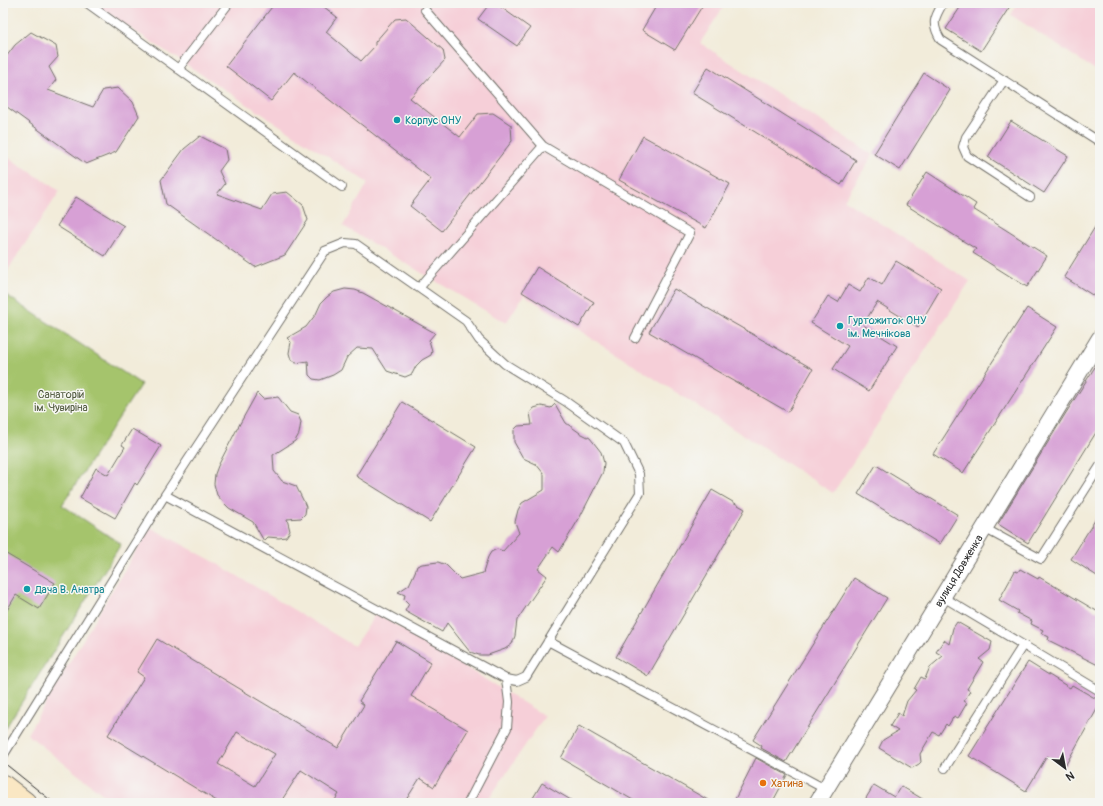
<svg xmlns="http://www.w3.org/2000/svg" width="1103" height="806" viewBox="0 0 1103 806" font-family="Pangolin,sans-serif">
  <style>
    .built { fill: #f6cfd8 }
    .green { fill: #a5c46c; stroke: #68784c }
    .building { fill: #d7a0d5; fill-rule: evenodd }
    .lines { fill: none; stroke-linecap: round; stroke-linejoin: round }
    .lane-casing { stroke: #716f68; stroke-width: 10 }
    .street-casing { stroke: #716f68; stroke-width: 18 }
    .secondary-casing { stroke: #716f68; stroke-width: 24 }
    .lane { stroke: #fff; stroke-width: 8 }
    .street { stroke: #fff; stroke-width: 16 }
    .secondary { stroke: #fae7c3; stroke-width: 22 }
    .tram { stroke: #2b2b2b; stroke-width: 1 }
    .culture-dot { fill: #0f9aa8; stroke: #f6f6f2; stroke-width: 1.5 }
    .food-dot { fill: #e8710a; stroke: #f6f6f2; stroke-width: 1.5 }
    .labels { text-anchor: middle; stroke-width: 3; stroke-linejoin: round; paint-order: stroke }
    .culture-label { font-size: 11px; fill: #0d838f; stroke: #f6f6f2; text-anchor: start }
    .park-label { font-size: 11px; fill: #50593e; stroke: #f6f6f2 }
    .street-label { font-size: 11px; fill: #2b2b2b; stroke: #f6f6f2 }
    .food-label { font-size: 11px; fill: #c56008; stroke: #f6f6f2; text-anchor: start }
  </style>
  <rect width="100%" height="100%" fill="#f6f6f2"/>
  <filter id="ink" filterUnits="userSpaceOnUse"><feTurbulence type="fractalNoise" baseFrequency=".025" numOctaves="2"/><feDisplacementMap in="SourceGraphic" scale="8" xChannelSelector="R" yChannelSelector="G"/><feConvolveMatrix kernelMatrix="1 2 1 2 8 2 1 2 1" color-interpolation-filters="sRGB"/></filter>
  <filter id="wash" filterUnits="userSpaceOnUse"><feTurbulence type="fractalNoise" baseFrequency=".012" numOctaves="4" result="noise"/><feDisplacementMap in="SourceGraphic" scale="16" xChannelSelector="R" yChannelSelector="G"/><feGaussianBlur stdDeviation="0.9" result="paint"/><feColorMatrix in="noise" values="0 0 0 0 0 0 0 0 0 0 0 0 0 0 0 0 0 1.4 0 .05"/><feComposite in="paint" operator="in"/></filter>
  <g filter="url(#wash)">
    <rect width="100%" height="100%" fill="#f2ecda"/>
    <path class="built" d="M92,3H726L700,43L873,155L844,200L970,281L833,493L524,295L506,323L343,226L368,183Z
      M1018,3H1100V73L1011,15Z
      M3,154L60,191L3,277Z
      M150,527L211,560L354,646L376,613L545,716L486,803H114L27,734Z"/>
    <path class="green" d="M3,293L141,384L62,505L121,544L3,732Z"/>
    <g id="blocks">
      <path class="building" d="M275,3H319L337,17L326,32L361,61L375,46V42L395,19L406,18L443,50L445,60L410,98L460,137L478,114L493,113L511,125L512,141L442,231L410,206L431,179L294,72L271,101L226,66Z
        M490,3H495L530,28L517,46L478,19Z
        M658,3H704L675,50L642,30Z
        M963,3H1012L981,51L946,29Z
        M31,32L56,46L58,57L49,67L56,80L48,90L93,107L103,90L118,88L133,102L139,116L116,152L86,164L3,104V61L15,45Z
        M708,67L856,160L841,185L692,93Z
        M924,73L950,90L900,170L874,154Z
        M1011,121L1068,156L1044,193L988,157Z
        M200,136L225,149L227,160L219,171L225,184L217,194L262,210L272,194L287,192L303,205L308,220L285,255L255,267L166,204L161,180L184,149Z
        M643,136L730,184L706,228L619,180Z
        M927,172L976,204L973,209L1047,256L1027,287L973,253L976,249L906,205Z
        M76,197L124,226L105,256L57,226Z
        M1100,219V300L1064,277Z
        M896,261L941,288L918,327L877,302L863,325L897,346L869,391L833,369L848,346L811,323L828,296L838,302L848,285L860,292L869,277L882,285Z
        M537,267L594,302L579,327L522,292Z
        M345,289L355,290L363,293L435,333L429,340L432,351L431,355L422,360L416,366L412,374L405,377L387,371L373,349L357,348L347,357L341,370L333,375L320,380L313,379L309,375L308,361L296,363L291,360L289,353L291,342L287,338L306,327L316,314L321,303L327,297L334,292Z
        M674,289L813,369L788,412L649,332Z
        M1027,308L1057,327L963,473L933,454Z
        M1100,359V426L1028,543L998,524L1064,416Z
        M257,393L263,399L278,397L290,412L298,415L301,422L299,434L295,441L273,455L274,471L282,481L296,486L304,502L306,507L305,514L301,518L287,519L290,531L286,537L279,538L268,537L264,541L253,522L229,508L223,502L217,495L214,484L215,474L218,466L237,429Z
        M402,402L476,447L430,522L356,476Z
        M555,404L566,423L580,433L590,438L601,452L604,463L603,472L580,517L559,552L553,547L538,569L547,576L517,620L515,636L512,644L505,649L488,655H479L470,652L447,623L442,632L405,611L409,604L404,599L405,595L398,592L409,585L415,572L417,566L422,564L438,562L446,565L460,579L483,573L488,557L491,552L497,549L503,551L519,533L515,522L518,510L522,503L544,490V474L536,464L523,458L514,442V430L518,426L532,425L530,413L534,408L541,406L551,408Z
        M132,429L161,446L137,485L135,483L115,518L80,498L96,468L108,475L125,447L122,445Z
        M876,465L958,515L940,544L858,494Z
        M712,490L745,509L648,676L616,657Z
        M1100,512V578L1071,559Z
        M3,552L55,583L39,609L16,595L3,617Z
        M1020,569L1038,579L1039,577L1100,613V666L1048,640L1049,637L1041,633L1043,630L1031,624L1032,621L1017,613L1018,611L999,600L1015,571L1018,572Z
        M854,578L887,598L786,762L761,748L762,746L753,740Z
        M957,622L992,642L990,650L979,659L983,662L967,689L970,691L964,701L967,703L958,718L954,716L948,726L946,724L939,735L933,732L920,754L921,762L919,764L912,768L879,748L883,740L898,731L890,726L898,713L902,716L907,701L916,690L914,689L921,677L925,679L930,667L943,656L936,652L944,640L949,644L953,628Z
        M157,639L338,748L364,705L359,701L396,641L431,662L411,696L468,730L434,787L420,778L404,803H333L339,794L301,770L280,803H220L108,735L144,677L137,672ZM237,732L275,754L255,786L218,764Z
        M1028,662L1070,688L1072,685L1100,701V704L1065,766L1047,756L1026,791L969,756Z
        M579,726L713,803H638L561,758Z
        M756,758L787,775L772,803H733Z
        M542,783L576,803H530Z
        M874,785L894,797L901,786L929,803H863Z"/>
    </g>
  </g>
  <g filter="url(#ink)">
    <use href="#blocks" fill-opacity="0" stroke="#716f68" stroke-width="1"/>
    <g class="lines">
      <defs>
        <path id="lane" d="M87,3L342,187
          M943,3C934,18 931,24 941,40L1100,142
          M425,10L543,146L690,233L635,338
          M178,69L229,3
          M1004,80L966,137L963,147L967,156L1030,197
          M419,288L543,146
          M984,528L1041,559L1100,466
          M943,597L1100,691
          M548,641L825,789
          M3,756L165,495L325,251L345,243L356,244L466,321L479,340L505,364L565,401L624,443L639,474L640,493L526,677L517,681L506,679L165,495
          M945,768L1023,645
          M468,803L507,728L509,702L506,679"/>
        <g id="street">
          <path id="s1" d="M817,803L1100,338"/>
        </g>
        <path id="secondary" d="M3,786L25,803"/>
      </defs>
      <use href="#lane" class="lane-casing"/>
      <use href="#street" class="street-casing"/>
      <use href="#secondary" class="secondary-casing"/>
      <use href="#lane" class="lane"/>
      <use href="#street" class="street"/>
      <use href="#secondary" class="secondary"/>
      <path class="tram" d="M3,762L54,803
        M3,801L5,803"/>
    </g>
  </g>
  <g class="culture-dot">
    <circle cx="397" cy="120" r="4"/>
    <circle cx="840" cy="326" r="4"/>
    <circle cx="27" cy="589" r="4"/>
  </g>
  <circle class="food-dot" cx="763" cy="783" r="4"/>
  <g class="labels">
    <g class="culture-label">
      <text x="405" y="124">Корпус ОНУ</text>
      <text x="848" y="324">Гуртожиток ОНУ<tspan x="848" dy="13">ім. Мечнікова</tspan></text>
      <text x="35" y="593">Дача В. Анатра</text>
    </g>
    <g class="park-label">
      <text x="61" y="398">Санаторій<tspan x="61" dy="13">ім. Чувиріна</tspan></text>
    </g>
    <g class="street-label">
      <text dy="4" stroke="none"><textPath href="#s1" startOffset="272">вулиця Довженка</textPath></text>
    </g>
    <g class="food-label">
      <text x="771" y="787">Хатина</text>
    </g>
  </g>
  <rect width="1103" height="806" fill="none" stroke="#f6f6f2" stroke-width="16"/>
  <g transform="translate(1065 768) rotate(148)" stroke="#f6f6f2" stroke-width="3" paint-order="stroke">
  <path d="M0-3L7 15L0 10L-7 15Z" fill="#2b2b2b"/>
  <text y="-6" font-size="11" font-weight="bold" text-anchor="middle" fill="#2b2b2b">N</text>
  </g>
</svg>
